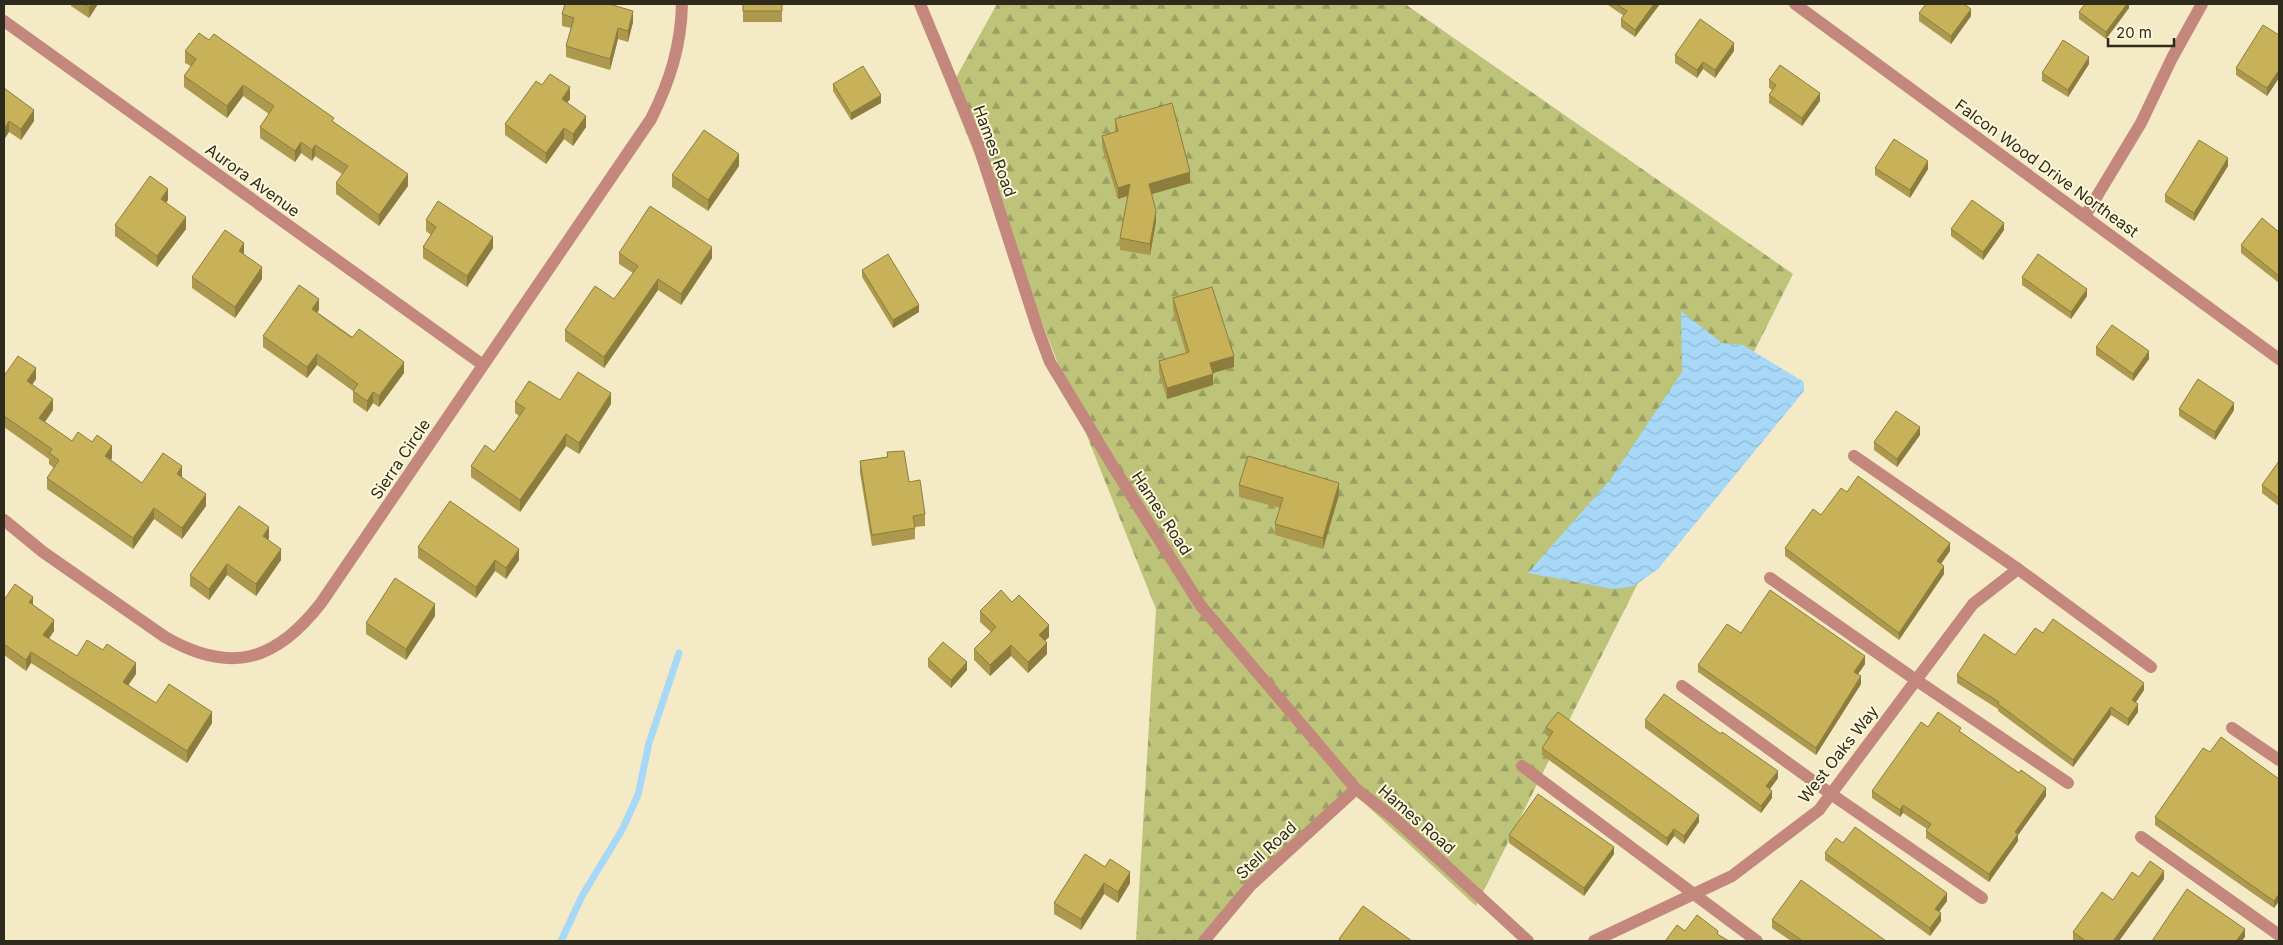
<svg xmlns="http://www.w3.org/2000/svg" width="2283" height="945" viewBox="0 0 2283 945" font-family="Inter,sans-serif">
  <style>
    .forest { fill: url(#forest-firs) }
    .water { fill: url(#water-waves) }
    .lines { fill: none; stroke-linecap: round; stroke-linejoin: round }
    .stream { stroke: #a7d8f8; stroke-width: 7 }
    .service { stroke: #c4877d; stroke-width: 12 }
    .minor { stroke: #c4877d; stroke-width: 12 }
    .tertiary { stroke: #c4877d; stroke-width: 12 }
    .wall { fill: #ac994d }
    .shaded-wall { fill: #8c7d3e }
    .building { fill: #c8b259; stroke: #8c7d3e }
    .labels { text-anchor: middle; stroke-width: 4; stroke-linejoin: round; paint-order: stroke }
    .street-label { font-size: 16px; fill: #2e2b1c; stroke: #fff8da }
  </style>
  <defs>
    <pattern id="forest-firs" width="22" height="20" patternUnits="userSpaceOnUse" patternTransform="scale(1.25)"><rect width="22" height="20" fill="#bdc378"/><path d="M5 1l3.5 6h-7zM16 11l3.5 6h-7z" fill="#9a9f62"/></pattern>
    <pattern id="water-waves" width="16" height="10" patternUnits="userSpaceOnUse" patternTransform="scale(1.25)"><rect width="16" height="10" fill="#a7d8f8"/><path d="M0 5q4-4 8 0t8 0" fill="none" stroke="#90bad4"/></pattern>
  </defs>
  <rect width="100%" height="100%" fill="#f4eac5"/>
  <path class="forest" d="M997,4H1405L1793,274L1476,906L1350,790L1200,941H1136L1156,609L949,90Z"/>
  <path class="water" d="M1681,311L1722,343L1743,345L1804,382V391L1658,569L1634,586L1613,589L1528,573L1610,480L1682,372Z"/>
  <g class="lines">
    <path class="stream" d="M561,941L582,896L622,830L638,795L649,743L679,653"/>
    <path class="service" d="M1854,456L2018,569L2151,667
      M1770,578L1916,680L2068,783
      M1682,686L1831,794L1982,898
      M2232,728L2279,760
      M1522,766L1757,941
      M2141,837L2279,935"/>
    <path class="minor" d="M1795,4L2279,359
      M4,21L483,365
      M2085,216L2141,123L2172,58L2202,4
      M4,520L43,552L165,637C231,675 276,661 321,603L651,119C670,81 681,46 682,4
      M1204,941L1251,885L1356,789
      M1594,941L1732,876L1819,810L1973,604L2018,569"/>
    <path class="tertiary" d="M920,4L978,144L1037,327L1050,362L1114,468L1201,606L1356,789L1395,819L1528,941"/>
  </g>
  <path class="wall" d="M71,4H98L89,18L71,6Z
    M743,4H782V22H743Z
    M1608,4H1660L1635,37L1621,27V19L1624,16L1608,5Z
    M2129,4V8L2106,39L2079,19V12Z
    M1919,13L1971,16L1951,44L1919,21Z
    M562,14L633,22L628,42L618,39L610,70L566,57V46L571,28L562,26Z
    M2279,35V78L2267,96L2236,75V68Z
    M209,40L334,122L408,186L379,226L336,194V183L342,174L315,156L312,161L301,153L295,162L260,138V127L269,114L243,96L227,118L184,87V76L191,66L185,63V51Z
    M1734,51L1715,78L1703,69L1697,78L1675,63V55Z
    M2089,64L2068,97L2042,81V73Z
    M1769,80L1820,101L1802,126L1769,103V95L1772,90L1769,88Z
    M833,84L881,103L851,120L833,91Z
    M542,85L570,99L567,103L586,127L573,146L564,139L546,164L505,135V124Z
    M4,88L34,121L21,140L9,132Z
    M1115,119L1190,183L1152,194L1156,222L1150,255L1120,250V238L1128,196L1118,199L1102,147V136L1115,132Z
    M739,166L708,211L672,187V175Z
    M2228,166L2194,221L2165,202V195Z
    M1875,168L1928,169L1910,198L1875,175Z
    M168,200L166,203L186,229L157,267L115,236V225Z
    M426,220L493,248L467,287L423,258V247L431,235L426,231Z
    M1951,229L2004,230L1983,260L1951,236Z
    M2279,232V283L2241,253V245Z
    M619,253L712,258L681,305L658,290L604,368L565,341V330L614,299L633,273L619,264Z
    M244,255L262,279L235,318L192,288V277Z
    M862,270L919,312L893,328L862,277Z
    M2022,277L2087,296L2071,319L2022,285Z
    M1173,298L1234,367L1213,373V385L1167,399L1159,373V361L1186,353L1173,310Z
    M319,310L317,312L404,373L379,407L373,403L367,412L353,402V391L317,365L307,378L263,347V336Z
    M2096,347L2149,359L2133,381L2096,355Z
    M4,376L36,379L32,385L53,410L45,422L72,441L112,458L111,460L142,483L182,477L206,506L182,539L154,519L133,549L47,489V478L54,468L49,464V459L4,427Z
    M560,400L611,404L579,454L566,446L520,512L471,477V466L494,452L519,416L515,413V402Z
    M2179,409L2234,410L2215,440L2179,416Z
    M1920,435L1897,467L1874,450V442Z
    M887,452L909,482L925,514V526L915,527V539L872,546L860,473V461L887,457Z
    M2279,461V506L2262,493V485Z
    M1239,485L1339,495L1323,549L1275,535V524L1280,508L1239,497Z
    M1847,492L1950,551L1941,564L1944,574L1899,640L1785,556V548Z
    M269,538L268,540L281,560L256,596L227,575L209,600L190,586V575Z
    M418,547L519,560L506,579L495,571L476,598L418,558Z
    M4,600L33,605L54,631L49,639L77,656L136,674L128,685L156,703L212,723L187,763L31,663L26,671L4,655Z
    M1012,602L1049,637L1045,641L1047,654L1028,673L1011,656L990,676L974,660V649L991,632L980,622V611Z
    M435,616L406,660L366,634V623Z
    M1741,633L1865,664L1858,674L1861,684L1816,755L1698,672V665Z
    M2043,633L2144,690L2136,702L2138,712L2128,726L2111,715L2073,767L1998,711V709L1957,683V675L2015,655Z
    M928,659L967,670L951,688L928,667Z
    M1645,720L1778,778L1770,789L1772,798L1761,813L1645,728Z
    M1546,727L1699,822L1684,844L1674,836L1667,846L1542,755V748L1549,737L1546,735Z
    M1928,727L1961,732L2046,796L2018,835V841L1989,882L1926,838V831L1927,829L1903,813L1900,817L1872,798V791Z
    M2210,752L2279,779V901L2274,908L2155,825V817Z
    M1509,835L1614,854L1584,896L1509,843Z
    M1843,843L1947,901L1939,912L1941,921L1930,936L1825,860V853Z
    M1085,854L1130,883L1118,903L1104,894L1081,930L1054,914V903Z
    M2139,877L2164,879L2119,941H2075L2073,940V932L2113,900Z
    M1772,920L1886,941H1791L1772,928Z"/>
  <path class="shaded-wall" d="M91,4H98L89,18V7Z
    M1654,4H1660L1635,37V30Z
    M2127,4H2129V8L2106,39V32Z
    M1971,9V16L1951,44V36Z
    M633,11V22L628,42V31Z
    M618,28V39L610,70V59Z
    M1734,43V51L1715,78V70Z
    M2089,57V64L2068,97V90Z
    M1703,62V69L1697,78V70Z
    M2279,70V78L2267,96V88Z
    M243,85V96L227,118V106Z
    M570,87V99L562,110V99Z
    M1820,93V101L1802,126V118Z
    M881,95V103L851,120V113Z
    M34,110V121L21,140V129Z
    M586,116V127L573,146V134Z
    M9,121V132L4,140V129Z
    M564,128V139L546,164V153Z
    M301,142V153L295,162V151Z
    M315,145V156L312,161V150Z
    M739,154V166L708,211V200Z
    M2228,158V166L2194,221V213Z
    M1928,161V169L1910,198V190Z
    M1190,172V183L1149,195V184Z
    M408,174V186L379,226V215Z
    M1130,184V195L1118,199V188Z
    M168,189V200L161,210V199Z
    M1156,211V222L1150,255V244Z
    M186,217V229L157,267V256Z
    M2004,223V230L1983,260V252Z
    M493,237V248L467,287V276Z
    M244,243V255L239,251Z
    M712,247V258L681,305V294Z
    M262,267V279L235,318V307Z
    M658,279V290L604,368V357Z
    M2087,289V296L2071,319V312Z
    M319,299V310L312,320V309Z
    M919,305V312L893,328V320Z
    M2149,351V359L2133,381V374Z
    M317,354V365L307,378V367Z
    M1234,356V367L1210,374V363Z
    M404,362V373L379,407V396Z
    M36,368V379L27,392V381Z
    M1213,374V385L1167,399V388Z
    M373,392V403L367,412V401Z
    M611,393V404L579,454V443Z
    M53,399V410L39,430V418Z
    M2234,403V410L2215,440V432Z
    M1920,427V435L1897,467V459Z
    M566,434V446L520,512V500Z
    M112,446V458L105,468V456Z
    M182,466V478L177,474Z
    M1339,483V495L1323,549V538Z
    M206,494V506L182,539V528Z
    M154,508V519L133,549V538Z
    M269,527V538L263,547V536Z
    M1950,543V551L1937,569V561Z
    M281,549V560L256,596V584Z
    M519,549V560L506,579V568Z
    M495,560V571L476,598V587Z
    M227,564V575L209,600V589Z
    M1944,566V574L1899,640V633Z
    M33,597V608L29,602Z
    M435,604V616L406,660V649Z
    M54,620V631L43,646V635Z
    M1049,625V637L1039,646V635Z
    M1047,643V654L1028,673V662Z
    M1011,645V656L990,676V665Z
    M31,652V663L26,671V660Z
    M1865,656V664L1854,680V672Z
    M967,662V670L951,688V680Z
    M136,663V674L123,693V682Z
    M1861,676V684L1816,755V748Z
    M2144,683V690L2132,708V700Z
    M2138,704V712L2128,726V719Z
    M2111,707V715L2073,767V760Z
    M212,712V723L187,763V751Z
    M1778,771V778L1766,794V786Z
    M2046,788V796L2018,835V841L1989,882V874L2015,832Z
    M1772,791V798L1761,813V806Z
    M1903,805V813L1900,817V810Z
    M1699,815V822L1684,844V836Z
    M1674,829V836L1667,846V838Z
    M1614,847V854L1584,896V888Z
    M2164,871V879L2119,941H2113Z
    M1130,872V883L1118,903V892Z
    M1104,883V894L1081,930V919Z
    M1947,893V901L1935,917V909Z
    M2279,894V901L2274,908V901Z
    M1941,913V921L1930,936V928Z
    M2245,929V937L2242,941H2236Z"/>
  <path class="building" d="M84,4H91L89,7Z
    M565,4H609L633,11L628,31L618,28L610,59L566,46L574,18L562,14Z
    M743,4H782V11H743Z
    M1617,4H1654L1635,30L1621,19L1627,11Z
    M1926,4H1964L1971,9L1951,36L1919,13Z
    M2085,4H2127L2106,32L2079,12Z
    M1700,19L1734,43L1715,70L1703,62L1697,70L1675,55Z
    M2263,25L2279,35V70L2267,88L2236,68Z
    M199,33L209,40L214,34L334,118L332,121L408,174L379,215L336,183L348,166L315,145L312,150L301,142L295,151L260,127L274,106L243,85L227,106L184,76L196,59L185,51Z
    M2063,40L2089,57L2068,90L2042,73Z
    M1780,65L1820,93L1802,118L1769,95L1776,85L1769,80Z
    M863,66L881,95L851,113L833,84Z
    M550,74L570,87L562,99L586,116L573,134L564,128L546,153L505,124L536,81L542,85Z
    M4,88L34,110L21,129L9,121L4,129Z
    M1172,103L1190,172L1149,184L1156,211L1150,244L1120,238L1130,184L1118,188L1102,136L1118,131L1115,119Z
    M704,130L739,154L708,200L672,175Z
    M1894,139L1928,161L1910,190L1875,168Z
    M2199,140L2228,158L2194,213L2165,195Z
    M150,176L168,189L161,199L186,217L157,256L115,225Z
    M1972,200L2004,223L1983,252L1951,229Z
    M438,201L493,237L467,276L423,247L436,227L426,220Z
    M650,206L712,247L681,294L658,279L604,357L565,330L595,286L614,299L638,266L619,253Z
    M2262,218L2279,232V276L2241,245Z
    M225,230L244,243L239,251L262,267L235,307L192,277Z
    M888,254L919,305L893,320L862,270Z
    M2038,254L2087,289L2071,312L2022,277Z
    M299,285L319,299L312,309L352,338L359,329L404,362L379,396L373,392L367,401L353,391L358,384L317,354L307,367L263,336Z
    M1212,287L1234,356L1210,363L1213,374L1167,388L1159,361L1189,352L1173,298Z
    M2112,325L2149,351L2133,374L2096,347Z
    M18,356L36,368L27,381L53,399L39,418L72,441L78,432L92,442L97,435L112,446L105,456L142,483L163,453L182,466L177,474L206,494L182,528L154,508L133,538L47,478L59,460L49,453L52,449L4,416V376Z
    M578,372L611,393L579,443L566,434L520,500L471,466L485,445L494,452L525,408L515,402L529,381L560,400Z
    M2198,379L2234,403L2215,432L2179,409Z
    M1896,411L1920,427L1897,459L1874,442Z
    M904,451L909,482L920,480L925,514L913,516L915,528L872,535L860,461L888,457L887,452Z
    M1248,456L1339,483L1323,538L1275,524L1283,498L1239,485Z
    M2279,461V498L2262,485Z
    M1858,476L1950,543L1937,561L1944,566L1899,633L1785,548L1813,509L1821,515L1841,488L1847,492Z
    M450,501L519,549L506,568L495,560L476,587L418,547Z
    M239,506L269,527L263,536L281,549L256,584L227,564L209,589L190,575Z
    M395,578L435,604L406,649L366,623Z
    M15,584L33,597L29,602L54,620L43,635L77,656L87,640L103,650L107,644L136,663L123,682L156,703L169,684L212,712L187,751L31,652L26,660L4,644V600Z
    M1001,590L1012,602L1019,595L1049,625L1039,635L1047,643L1028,662L1011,645L990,665L974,649L996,627L980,611Z
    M1770,590L1865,656L1854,672L1861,676L1816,748L1698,665L1727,624L1741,633Z
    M2053,619L2144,683L2132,700L2138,704L2128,719L2111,707L2073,760L1998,704L1999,702L1957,675L1984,634L2015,655L2035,628L2043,633Z
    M943,642L967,662L951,680L928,659Z
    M1664,694L1721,734L1722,732L1778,771L1766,786L1772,791L1761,806L1645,720Z
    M1558,712L1699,815L1684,836L1674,829L1667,838L1542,748L1553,732L1546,727Z
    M1938,712L1961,728L1959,731L2019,773L2021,770L2046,788L2015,832L2018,834L1989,874L1926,831L1931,824L1903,805L1900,810L1872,791L1921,722L1928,727Z
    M2221,737L2279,779V894L2274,901L2155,817L2203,748L2210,752Z
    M1538,794L1614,847L1584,888L1509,835Z
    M1855,827L1947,893L1935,909L1941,913L1930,928L1825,853L1836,838L1843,843Z
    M1085,854L1105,867L1110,859L1130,872L1118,892L1104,883L1081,919L1054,903Z
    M2150,861L2164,871L2113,941H2086L2073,932L2102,892L2113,900L2132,872L2139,877Z
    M1801,880L1886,941H1803L1772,920Z
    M2187,889L2245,929L2236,941H2152Z
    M1363,906L1412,941H1342L1339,939Z
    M1697,915L1718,931L1717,934L1729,941H1667L1666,940L1677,925L1685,931Z"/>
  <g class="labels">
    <g class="street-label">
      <text transform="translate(995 151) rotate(70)" y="6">Hames Road</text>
      <text transform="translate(2047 168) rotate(36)" y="6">Falcon Wood Drive Northeast</text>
      <text transform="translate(253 180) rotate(36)" y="6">Aurora Avenue</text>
      <text transform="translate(400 459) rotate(-56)" y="6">Sierra Circle</text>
      <text transform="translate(1162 513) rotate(57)" y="6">Hames Road</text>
      <text transform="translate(1838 754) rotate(-52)" y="6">West Oaks Way</text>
      <text transform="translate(1417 819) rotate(41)" y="6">Hames Road</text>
      <text transform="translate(1266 850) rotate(-43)" y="6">Stell Road</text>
    </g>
  </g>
  <rect width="2283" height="945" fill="none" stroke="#2e2b1c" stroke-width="10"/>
  <path d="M2108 38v8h66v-8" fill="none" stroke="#2e2b1c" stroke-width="2.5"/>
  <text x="2116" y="38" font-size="15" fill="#2e2b1c" stroke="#fff8da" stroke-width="4" paint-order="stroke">20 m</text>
</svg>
